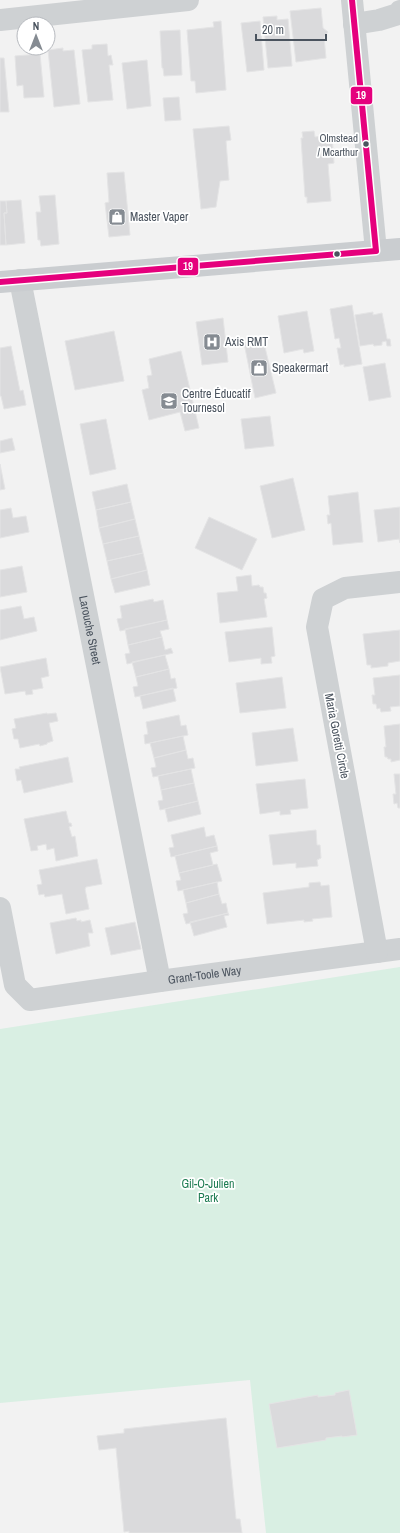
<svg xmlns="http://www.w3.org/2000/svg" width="400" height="1533" viewBox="0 0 400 1533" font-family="'Archivo Narrow',sans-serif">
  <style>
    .green { fill: #d9efe3 }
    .building { fill: #dadadc; stroke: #e4e4e5 }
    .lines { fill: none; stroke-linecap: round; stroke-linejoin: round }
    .minor { stroke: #ced1d3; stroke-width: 22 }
    .major { stroke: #cacdd0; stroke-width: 22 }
    .bus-1-casing { stroke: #fff; stroke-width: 9 }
    .bus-1 { stroke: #e5007d; stroke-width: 6 }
    .bus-dot { fill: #4a535e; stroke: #fff; stroke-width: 1.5 }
    .labels { text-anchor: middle; stroke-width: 3.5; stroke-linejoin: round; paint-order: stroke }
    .bus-label { font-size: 11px; fill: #4a535e; stroke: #fff; text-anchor: end }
    .poi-label { font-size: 12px; fill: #4a535e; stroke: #fff; text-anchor: start }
    .street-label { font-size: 12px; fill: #4a535e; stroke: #fff }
    .park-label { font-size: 12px; fill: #1e7c52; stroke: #fff }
    .line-badge { stroke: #fff; stroke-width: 1.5 }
    .badge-label { font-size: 11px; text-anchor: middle; font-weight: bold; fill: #fff }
  </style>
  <rect width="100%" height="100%" fill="#f2f2f2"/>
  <path class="green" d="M400,967V1533H266L250,1380L0,1403V1029Z"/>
  <path class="building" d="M321,8L323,28L328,32L324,37L326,58L296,62L290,11Z
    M277,16V20L288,19L292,66L268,68L263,17Z
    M221,21L226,90L196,93L195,81H191L187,30L214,27L213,22Z
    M260,21L264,70L247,72L241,23Z
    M180,30L182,75L164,76L163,68H162L160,31Z
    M107,44L108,56L111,55L113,65H109L113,100L88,102L82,50L92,49V45Z
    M63,48V51L74,50L80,104L54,107L48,50Z
    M40,54L44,97L24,98L23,85L17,86L15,56Z
    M0,58H4L9,112H0Z
    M147,60L151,106L127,109L122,63Z
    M179,97L181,120L165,121L163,98Z
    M229,126L231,140L226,141L229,180L220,181L216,207L201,209L193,129Z
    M314,131L315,137L332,135L334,163L328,164L331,201L307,203V197H305L301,138H303L302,132Z
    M124,172L130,235L109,237L105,203L109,202L107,173Z
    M55,195L59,244L41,246L40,240H38L36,212H41L39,196Z
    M21,200L25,243L6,245L4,213H7L6,201Z
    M0,201H6L7,213H4L6,245H0Z
    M352,305L362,364L344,367V364L340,365L337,348H341L339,338L335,339L330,309Z
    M307,311L314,351L304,353L303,349L284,353L278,316Z
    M373,312V315L382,313L387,339H390L391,346H387L386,341L382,342V345L374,346L373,344L360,346L355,315Z
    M223,318L228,362L202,365L196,322Z
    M114,331L124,381L75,390L65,341Z
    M263,339L276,393L255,398L244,343Z
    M11,346L20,391L23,390L26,405L4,409L1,396H0V348Z
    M181,351L199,428L185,431L180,412L149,420L142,390L149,388L147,376L152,375L149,359Z
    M385,363L391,397L369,401L363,367Z
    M270,416L274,446L245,449L241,419Z
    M106,419L116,469L90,475L80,424Z
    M12,438L15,450L0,453V441Z
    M0,464L5,489L0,490Z
    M293,478L305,530L272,538L260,486Z
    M127,484L131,502L96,510L92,492Z
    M358,492L363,542L333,545L331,523L328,524L327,515H330L328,496Z
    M131,502L135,519L99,528L96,510Z
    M400,507V543L399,539L378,542L374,510Z
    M11,508L13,518L26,516L29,532L0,538V510Z
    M209,517L257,539L242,570L195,548Z
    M135,519L139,536L103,544L99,528Z
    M139,536L143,553L107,561L103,544Z
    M143,553L147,570L111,579L107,561Z
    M22,566L27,592L0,597V570Z
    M147,570L150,585L115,593L111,579Z
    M251,575L252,586L259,585L260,587H263L264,593H266L267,598L264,599L267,617L220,623L217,593L238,591L236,577Z
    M153,599L154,602L163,600L167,620L120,631L117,619L122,618L120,606Z
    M21,606L24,619L34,617L37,631L0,640V610Z
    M167,620L169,629L160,631L162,637L128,645L125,629Z
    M272,627L275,656L271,657L272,663L261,664V658L229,662L225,632Z
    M400,630V661L388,663V666L371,668V665H367L363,634Z
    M162,637L165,650L171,648L173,653L127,664L125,654L130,653L128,645Z
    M165,655L169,669L136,677L132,662Z
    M46,658L49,676L41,678L43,688L32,690L33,694L26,695L25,691L5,694L0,667Z
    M169,669L171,679L175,678L177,688L135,697L133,687L138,686L136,677Z
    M400,675V706L390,707L391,711L381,712L380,708L377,709L376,704H373L372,695H375L373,678Z
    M282,677L286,708L240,713L236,683Z
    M173,688L176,701L143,709L140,696Z
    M47,713V714L56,713L58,721L49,723L53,741L47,743V744L40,746L39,744L20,748L18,739H14L12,729L16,728L14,719Z
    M179,715L181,726L186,725L188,735L145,744L144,735L148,734L146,722Z
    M400,724V760L391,762V759H388L387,757H385L384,747H386L384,726Z
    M293,728L298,761L256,766L252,733Z
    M183,736L186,750L154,758L150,743Z
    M186,750L188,759L193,758L195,768L153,777L151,768L156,767L154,758Z
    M68,757L73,782L24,793L21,780L17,781L15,769H20L19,767Z
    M191,769L194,783L161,790L158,776Z
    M394,774H400V808H398L397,803L394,804L393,794H396Z
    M305,779L308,808L290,810L291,814L280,815V811L260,814L256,784Z
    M194,783L198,801L160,810L158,801L163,800L161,790Z
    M198,801L201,814L168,822L165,809Z
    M66,811L69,823H71L72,826L69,827L72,837L75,836L78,856L56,861L54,848L47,850L46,844L37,846L38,850L31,851L24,819Z
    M204,827L206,837L214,835L217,846L171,857L169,848L174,847L171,835Z
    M316,830L317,845H320L321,858L317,860L318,866L296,868V863L273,865L269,835Z
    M217,846L218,851L210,853L213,865L179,873L175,856Z
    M97,859L102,884L86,887L85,889L89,909L66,914L62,894L45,897L44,894L39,895L37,885L42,884L39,870Z
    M217,864L222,881L178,891L176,881L181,880L179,873Z
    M217,882L219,894L186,903L183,890Z
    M320,882L321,886L329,885L332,917L312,919L313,921L304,922V920L267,924L263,893L309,887V883Z
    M219,894L222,904L226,903L228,913L186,924L183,914L188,913L186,903Z
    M228,913L229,915L224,916L227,927L194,936L190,922Z
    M76,918L77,921L81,920V922L90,920L93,933H88L90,946L56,954L50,923Z
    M135,922L141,949L111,955L105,928Z
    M349,1390L357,1435L342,1437V1436L326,1438V1440L277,1448L269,1404L318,1395V1397L335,1395V1393Z
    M226,1418L236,1519H240L242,1533H129V1531L124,1532L116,1448L99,1450L97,1436L124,1433V1429Z"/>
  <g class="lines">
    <g class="minor">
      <path d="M352,0L376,251"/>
      <path d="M0,20L188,0"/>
      <path d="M354,24L379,20L398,14L400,11"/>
      <path id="s1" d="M20,280L160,981"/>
      <path id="s2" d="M0,908L15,985L30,1000L160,981L400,949"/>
      <path d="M377,952L317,627L323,599L345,588L400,582"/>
    </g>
    <path class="major" d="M0,282L400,249"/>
    <defs>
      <path id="bus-1" d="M352,0L376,251
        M0,282L376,251"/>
    </defs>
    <use href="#bus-1" class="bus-1-casing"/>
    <use href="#bus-1" class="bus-1"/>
  </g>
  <defs>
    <symbol id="shop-square" viewBox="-11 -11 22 22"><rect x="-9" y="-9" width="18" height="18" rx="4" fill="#858b92" stroke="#fff"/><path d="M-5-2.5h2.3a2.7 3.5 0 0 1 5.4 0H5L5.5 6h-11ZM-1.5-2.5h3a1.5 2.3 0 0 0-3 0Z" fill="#fff"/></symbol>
    <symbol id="hospital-square" viewBox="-11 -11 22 22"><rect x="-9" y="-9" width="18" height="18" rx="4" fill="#858b92" stroke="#fff"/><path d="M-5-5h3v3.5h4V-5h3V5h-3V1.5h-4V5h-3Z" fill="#fff"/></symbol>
    <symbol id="school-square" viewBox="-11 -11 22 22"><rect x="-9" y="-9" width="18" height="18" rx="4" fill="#858b92" stroke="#fff"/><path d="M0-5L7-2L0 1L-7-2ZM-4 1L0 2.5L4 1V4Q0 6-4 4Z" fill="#fff"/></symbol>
  </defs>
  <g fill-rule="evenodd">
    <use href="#shop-square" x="107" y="207" width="20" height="20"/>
    <use href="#hospital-square" x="202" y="332" width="20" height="20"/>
    <use href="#shop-square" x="249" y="358" width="20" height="20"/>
    <use href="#school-square" x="159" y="391" width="20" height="20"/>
  </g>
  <g class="bus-dot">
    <circle cx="366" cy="144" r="3.5"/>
    <circle cx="337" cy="254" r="3.5"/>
  </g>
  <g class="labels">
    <g class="bus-label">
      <text x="358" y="142">Olmstead<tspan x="358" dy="14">/ Mcarthur</tspan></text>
    </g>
    <g class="poi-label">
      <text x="130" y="221">Master Vaper</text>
      <text x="225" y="346">Axis RMT</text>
      <text x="272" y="372">Speakermart</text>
      <text x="182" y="398">Centre Éducatif<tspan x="182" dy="14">Tournesol</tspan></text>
    </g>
    <g class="street-label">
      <text dy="4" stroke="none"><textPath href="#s1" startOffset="357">Larouche Street</textPath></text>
      <text transform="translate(337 736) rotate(79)" y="4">Maria Goretti Circle</text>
      <text dy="4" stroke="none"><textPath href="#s2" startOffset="276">Grant-Toole Way</textPath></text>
    </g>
    <g class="park-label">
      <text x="208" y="1188">Gil-O-Julien<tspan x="208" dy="14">Park</tspan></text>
    </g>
  </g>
  <g class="line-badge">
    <rect x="350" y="86" width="23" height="19" rx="4" fill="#e5007d"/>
    <rect x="177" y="257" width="22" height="19" rx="4" fill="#e5007d"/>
  </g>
  <g class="badge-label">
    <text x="361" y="99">19</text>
    <text x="188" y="270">19</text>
  </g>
  <g transform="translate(36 36)"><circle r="19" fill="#ffffff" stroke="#b7babf"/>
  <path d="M0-3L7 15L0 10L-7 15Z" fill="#858b92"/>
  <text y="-6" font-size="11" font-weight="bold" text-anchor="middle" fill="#4a535e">N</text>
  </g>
  <path d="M256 34v6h70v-6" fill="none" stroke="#4a535e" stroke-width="2"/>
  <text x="262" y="34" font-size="12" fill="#4a535e" stroke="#ffffff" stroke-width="3" paint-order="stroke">20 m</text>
</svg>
